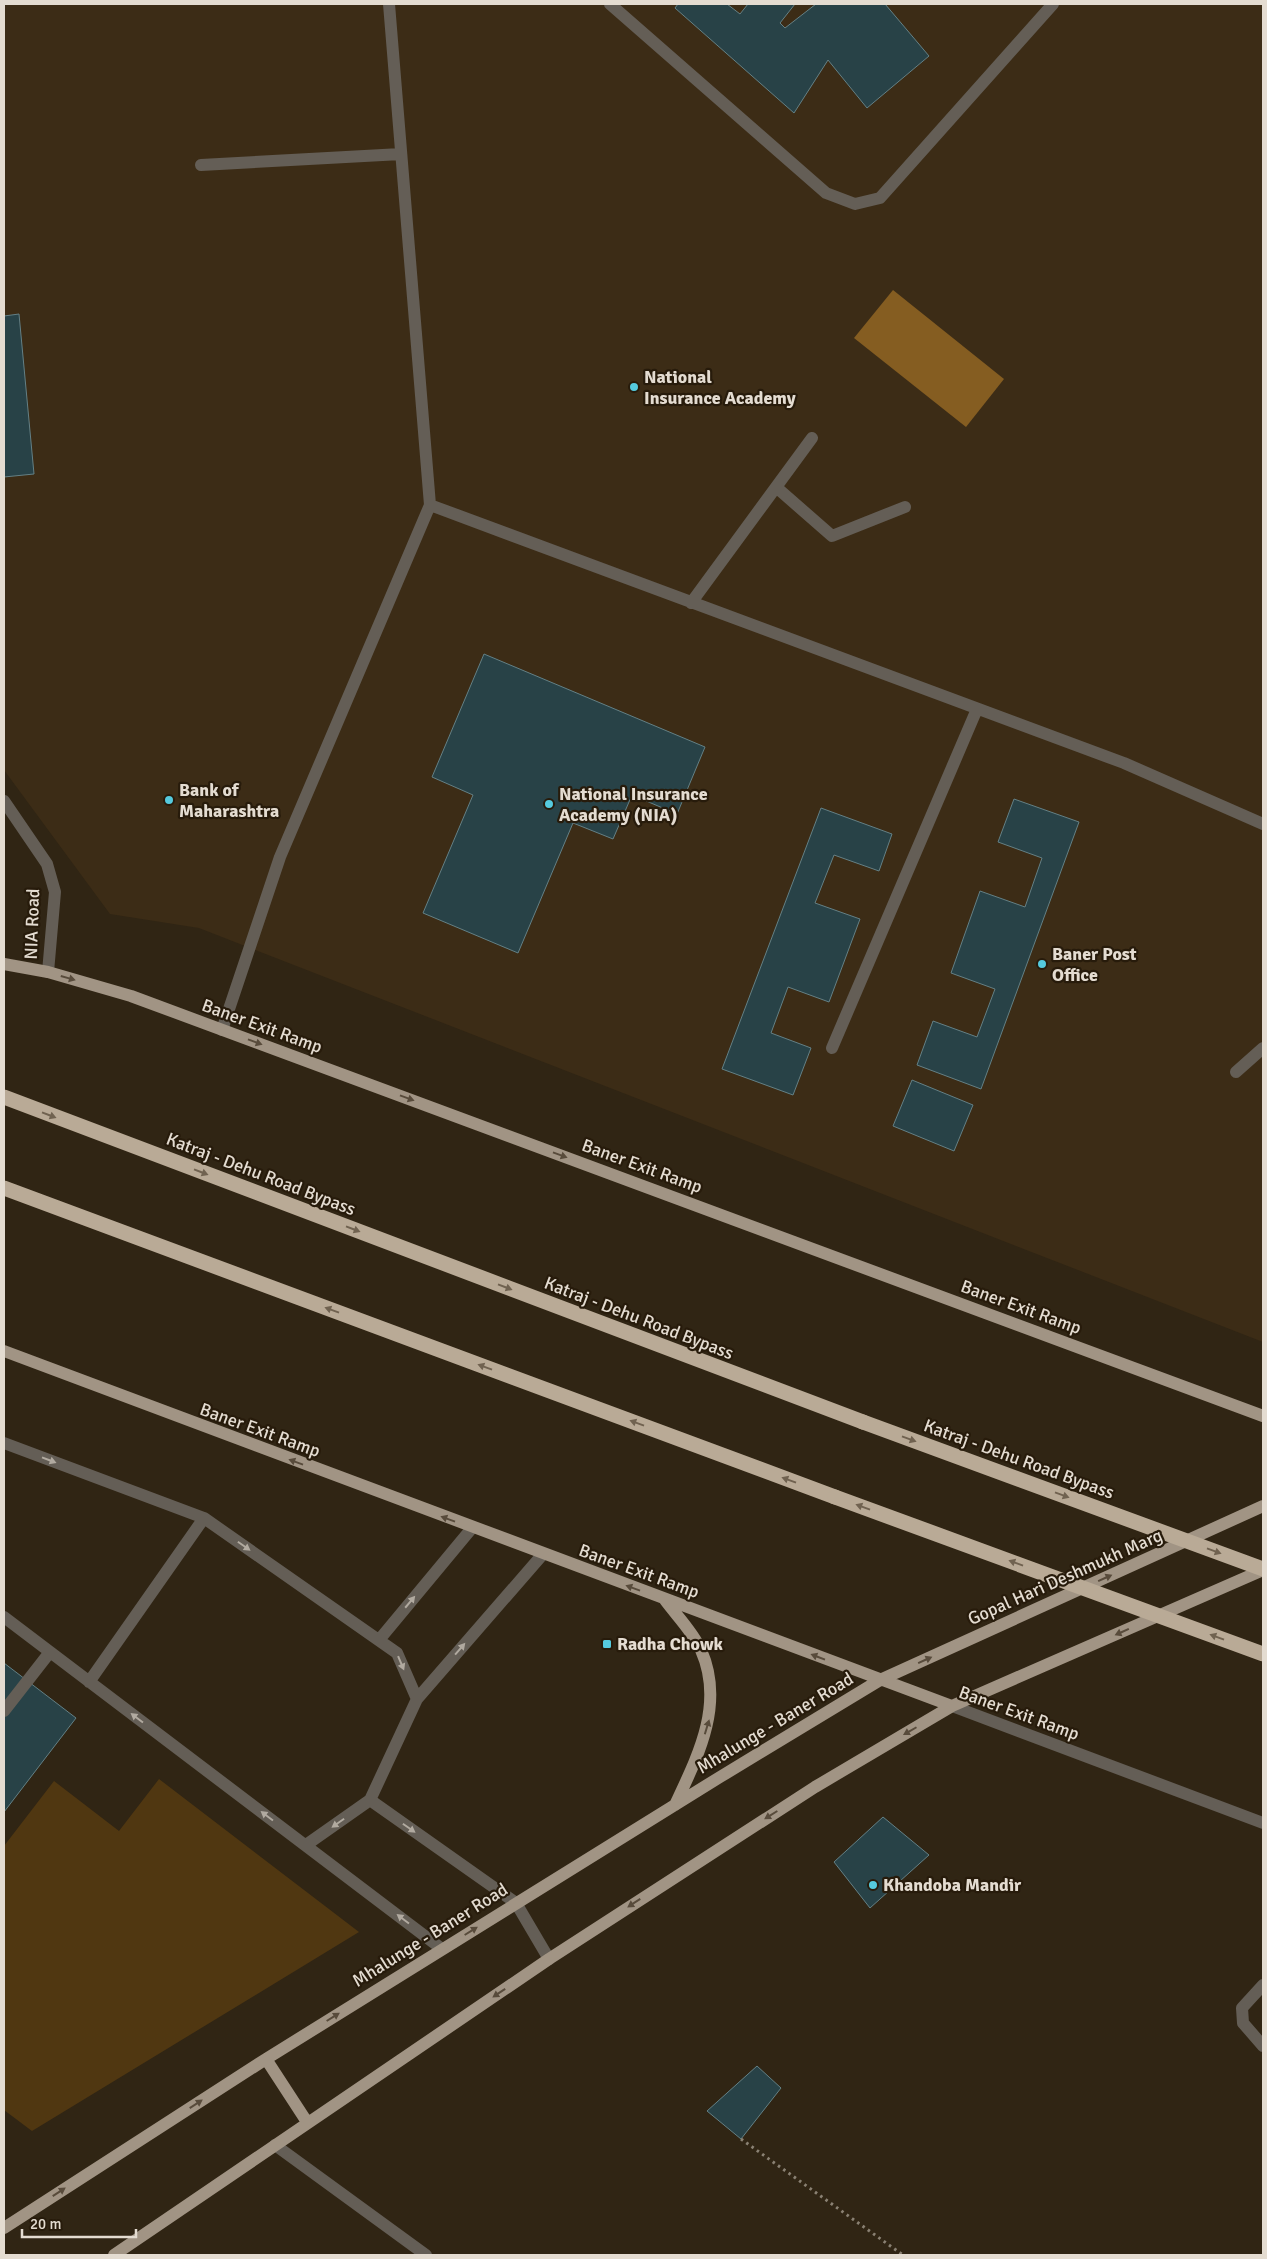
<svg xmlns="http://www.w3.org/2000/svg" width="1267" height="2259" viewBox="0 0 1267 2259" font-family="Signika,sans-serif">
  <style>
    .built { fill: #3c2c16 }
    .green { fill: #503711 }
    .water { fill: #855d21 }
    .building { fill: #284247; stroke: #648085 }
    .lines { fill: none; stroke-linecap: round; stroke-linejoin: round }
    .path { stroke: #8a8173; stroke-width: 3; stroke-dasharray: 2.5 4; stroke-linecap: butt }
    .minor { stroke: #645e56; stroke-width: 12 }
    .major { stroke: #a19484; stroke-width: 12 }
    .highway { stroke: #b9aa96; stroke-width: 15 }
    .highway-bridge { stroke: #b9aa96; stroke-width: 15 }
    .oneway { fill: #584b3b }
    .oneway2 { fill: #706250 }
    .oneway3 { fill: #b1aaa0 }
    .poi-dot { fill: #55cade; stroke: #271b0b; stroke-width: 2 }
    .labels { text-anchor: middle; stroke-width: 4.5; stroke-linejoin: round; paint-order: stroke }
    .poi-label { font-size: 18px; font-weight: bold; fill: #e4dcd1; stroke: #271b0b; text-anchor: start }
    .street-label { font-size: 18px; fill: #e4dcd1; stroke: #271b0b }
  </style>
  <rect width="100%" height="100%" fill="#302514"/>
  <path class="built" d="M4,4H1263V1342L199,928L110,914L4,770Z"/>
  <path class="green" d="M159,1779L359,1932L32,2131L4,2110V1846L54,1781L119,1831Z"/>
  <path class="water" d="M893,290L1004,379L966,427L854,338Z"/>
  <path class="building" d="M678,4H727L740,14L748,4H795L780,23L785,28L816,4H885L929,56L867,108L828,60L794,113L675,8Z
    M19,314L34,474L4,477V316Z
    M484,654L705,747L677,814L632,795L613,839L573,823L518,953L423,913L473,795L432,777Z
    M1014,799L1079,822L981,1089L917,1065L933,1021L977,1037L995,989L951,973L980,891L1025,907L1042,858L998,842Z
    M821,808L892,834L879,871L834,855L815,903L860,919L829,1002L788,987L771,1033L811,1048L793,1095L722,1069Z
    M912,1080L973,1105L954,1151L893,1126Z
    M4,1663L76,1718L4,1812Z
    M883,1817L929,1855L870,1908L834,1862Z
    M757,2066L781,2088L741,2139L707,2111Z"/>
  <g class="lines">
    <path class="path" d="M741,2139L903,2255"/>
    <path class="minor" d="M610,4L826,193L855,204L880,198L1053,4
      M201,165L401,154
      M776,487L832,536L905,507
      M430,505L1124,763L1263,824
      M691,603L812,438
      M4,801L47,864L55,892L48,972
      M222,1030L280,857L430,505L389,4
      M832,1048L977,709
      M1236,1072L1263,1048
      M4,1443L204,1518L397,1653L417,1699L370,1800L306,1845
      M4,1617L442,1949
      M379,1640L472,1528
      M89,1682L204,1518
      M417,1699L543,1554
      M952,1706L1263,1823
      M4,1711L50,1652
      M370,1800L516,1903L549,1959
      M1263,1985L1242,2008L1243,2023L1263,2046
      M275,2145L426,2255"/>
    <path class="major" d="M4,964L48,972L131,996L1263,1416
      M4,1351L952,1706
      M665,1600C676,1615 693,1632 701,1650C725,1704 698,1756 675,1805
      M266,2059L307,2122
      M4,2228L266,2059L720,1777L880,1680L1263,1506
      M114,2255L549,1959L815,1787L952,1706L1263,1570"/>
    <path class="highway" d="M4,1097L863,1422
      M4,1188L835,1497"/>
    <path class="highway-bridge" d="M863,1422L1263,1569
      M835,1497L1263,1654"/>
  </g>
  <defs><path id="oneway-solid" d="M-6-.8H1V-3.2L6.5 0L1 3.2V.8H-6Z" transform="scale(1.25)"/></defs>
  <g class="oneway">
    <use href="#oneway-solid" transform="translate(68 978) rotate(16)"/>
    <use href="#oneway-solid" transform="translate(255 1042) rotate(20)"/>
    <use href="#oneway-solid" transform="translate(407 1098) rotate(20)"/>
    <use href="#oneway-solid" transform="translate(560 1155) rotate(20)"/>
    <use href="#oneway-solid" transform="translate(296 1462) rotate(-160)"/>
    <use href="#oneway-solid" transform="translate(448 1519) rotate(-160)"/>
    <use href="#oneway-solid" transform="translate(1105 1578) rotate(-24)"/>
    <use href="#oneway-solid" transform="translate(633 1588) rotate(-160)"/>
    <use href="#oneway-solid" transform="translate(1122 1632) rotate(156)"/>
    <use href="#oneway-solid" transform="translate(818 1657) rotate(-159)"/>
    <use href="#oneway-solid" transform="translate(925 1660) rotate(-24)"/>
    <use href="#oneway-solid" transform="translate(707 1727) rotate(-73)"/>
    <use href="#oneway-solid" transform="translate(910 1731) rotate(150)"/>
    <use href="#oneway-solid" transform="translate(771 1815) rotate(148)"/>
    <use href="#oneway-solid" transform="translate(634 1903) rotate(147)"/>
    <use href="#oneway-solid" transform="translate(471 1931) rotate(-32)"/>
    <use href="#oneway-solid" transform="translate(499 1993) rotate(146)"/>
    <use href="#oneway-solid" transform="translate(333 2017) rotate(-32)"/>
    <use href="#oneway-solid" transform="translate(196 2104) rotate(-33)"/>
    <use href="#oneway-solid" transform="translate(59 2192) rotate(-33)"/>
  </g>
  <g class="oneway2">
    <use href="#oneway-solid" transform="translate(49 1115) rotate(21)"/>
    <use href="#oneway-solid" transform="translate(201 1172) rotate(21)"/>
    <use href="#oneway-solid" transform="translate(353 1229) rotate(21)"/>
    <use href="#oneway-solid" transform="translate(505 1287) rotate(21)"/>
    <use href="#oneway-solid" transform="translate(332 1310) rotate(-160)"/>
    <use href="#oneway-solid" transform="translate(485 1367) rotate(-160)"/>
    <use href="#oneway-solid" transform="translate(637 1423) rotate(-160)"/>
    <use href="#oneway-solid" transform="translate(909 1439) rotate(20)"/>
    <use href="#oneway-solid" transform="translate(789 1480) rotate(-160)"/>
    <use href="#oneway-solid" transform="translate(1062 1495) rotate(20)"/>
    <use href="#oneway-solid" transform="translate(863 1507) rotate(-160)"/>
    <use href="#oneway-solid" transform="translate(1214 1551) rotate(20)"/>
    <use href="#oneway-solid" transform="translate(1016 1563) rotate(-160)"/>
    <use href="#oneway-solid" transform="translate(1217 1637) rotate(-160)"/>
  </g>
  <g class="oneway3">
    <use href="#oneway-solid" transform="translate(49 1460) rotate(21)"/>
    <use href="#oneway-solid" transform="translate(244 1546) rotate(35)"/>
    <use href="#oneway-solid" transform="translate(410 1602) rotate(-50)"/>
    <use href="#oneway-solid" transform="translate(460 1649) rotate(-49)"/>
    <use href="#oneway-solid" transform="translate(401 1663) rotate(67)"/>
    <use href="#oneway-solid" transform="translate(137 1718) rotate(-143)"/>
    <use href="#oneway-solid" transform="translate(267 1816) rotate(-143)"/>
    <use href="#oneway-solid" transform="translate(338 1823) rotate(145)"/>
    <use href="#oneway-solid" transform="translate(409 1828) rotate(35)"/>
    <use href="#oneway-solid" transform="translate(403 1919) rotate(-143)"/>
  </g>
  <g class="poi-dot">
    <circle cx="634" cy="387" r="5"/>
    <circle cx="169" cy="800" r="5"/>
    <circle cx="549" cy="804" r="5"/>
    <circle cx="1042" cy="964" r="5"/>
    <rect x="602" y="1639" width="10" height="10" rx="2.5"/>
    <circle cx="873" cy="1885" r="5"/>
  </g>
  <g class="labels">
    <g class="poi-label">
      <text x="644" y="383">National<tspan x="644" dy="21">Insurance Academy</tspan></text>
      <text x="179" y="796">Bank of<tspan x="179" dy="21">Maharashtra</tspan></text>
      <text x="559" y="800">National Insurance<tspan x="559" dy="21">Academy (NIA)</tspan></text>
      <text x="1052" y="960">Baner Post<tspan x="1052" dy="21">Office</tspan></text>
      <text x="617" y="1650">Radha Chowk</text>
      <text x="883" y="1891">Khandoba Mandir</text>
    </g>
    <g class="street-label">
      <text transform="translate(32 924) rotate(-88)" y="6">NIA Road</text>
      <text transform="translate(262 1026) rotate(20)" y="6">Baner Exit Ramp</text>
      <text transform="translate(642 1166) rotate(20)" y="6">Baner Exit Ramp</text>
      <text transform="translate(261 1174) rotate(21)" y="6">Katraj - Dehu Road Bypass</text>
      <text transform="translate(1021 1307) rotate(20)" y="6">Baner Exit Ramp</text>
      <text transform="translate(639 1318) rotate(21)" y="6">Katraj - Dehu Road Bypass</text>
      <text transform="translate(260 1430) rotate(20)" y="6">Baner Exit Ramp</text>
      <text transform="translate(1019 1459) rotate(20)" y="6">Katraj - Dehu Road Bypass</text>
      <text transform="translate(639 1571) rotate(20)" y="6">Baner Exit Ramp</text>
      <text transform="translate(1065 1577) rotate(-24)" y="6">Gopal Hari Deshmukh Marg</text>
      <text transform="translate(1019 1713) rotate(20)" y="6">Baner Exit Ramp</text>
      <text transform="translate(775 1723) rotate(-31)" y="6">Mhalunge - Baner Road</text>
      <text transform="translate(430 1935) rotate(-32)" y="6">Mhalunge - Baner Road</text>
    </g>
  </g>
  <rect width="1267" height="2259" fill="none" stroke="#e4dcd1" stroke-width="10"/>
  <path d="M22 2229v8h114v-8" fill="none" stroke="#e4dcd1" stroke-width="2.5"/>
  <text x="30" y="2229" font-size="15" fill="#e4dcd1" stroke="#271b0b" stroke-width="4" paint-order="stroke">20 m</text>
</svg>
